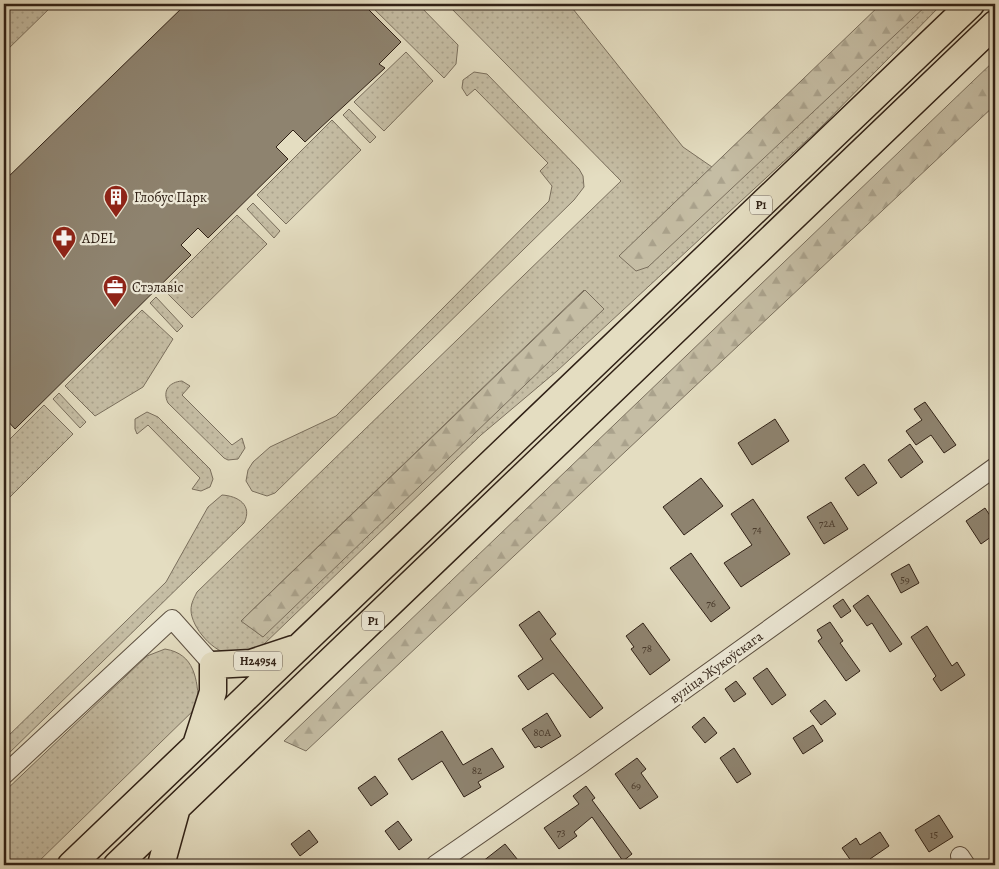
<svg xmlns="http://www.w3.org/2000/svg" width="999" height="869" viewBox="0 0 999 869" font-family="Alegreya,serif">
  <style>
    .grass { fill: url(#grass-dots); stroke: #7a6f5d; fill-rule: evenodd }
    .forest { fill: url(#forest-firs); stroke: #7a6f5d }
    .building { fill: #8e836f; stroke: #302116 }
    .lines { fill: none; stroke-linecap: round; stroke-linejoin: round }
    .minor-casing { stroke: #5d5041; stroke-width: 20 }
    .highway-casing { stroke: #302116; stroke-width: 29 }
    .minor { stroke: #ede9d7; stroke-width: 18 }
    .highway { stroke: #e4ddc1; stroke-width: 26 }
    .labels { text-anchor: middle; stroke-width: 4.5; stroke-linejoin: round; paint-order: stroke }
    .number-label { font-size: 11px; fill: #483a2c }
    .shield { fill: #ede9d7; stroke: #695d50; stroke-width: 1 }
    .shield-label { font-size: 12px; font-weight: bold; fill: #302116 }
    .poi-label { font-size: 14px; fill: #302116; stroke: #ede9d7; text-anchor: start }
    .street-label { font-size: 14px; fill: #302116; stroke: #ede9d7 }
  </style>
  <defs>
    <pattern id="grass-dots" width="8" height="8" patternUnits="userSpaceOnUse" patternTransform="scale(1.25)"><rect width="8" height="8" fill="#c5bda4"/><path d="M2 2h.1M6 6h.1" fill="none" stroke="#aaa28c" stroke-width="1.8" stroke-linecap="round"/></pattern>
    <pattern id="forest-firs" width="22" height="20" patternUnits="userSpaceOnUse" patternTransform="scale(1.25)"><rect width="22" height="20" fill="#c5bda4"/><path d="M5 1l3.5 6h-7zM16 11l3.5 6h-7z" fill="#aaa28c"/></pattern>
  </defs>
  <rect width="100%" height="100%" fill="#e4ddc1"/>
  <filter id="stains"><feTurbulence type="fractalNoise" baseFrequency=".004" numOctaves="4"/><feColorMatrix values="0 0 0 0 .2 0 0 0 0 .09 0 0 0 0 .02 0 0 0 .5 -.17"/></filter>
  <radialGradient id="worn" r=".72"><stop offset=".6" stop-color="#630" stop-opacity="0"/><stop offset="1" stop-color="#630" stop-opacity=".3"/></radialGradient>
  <path class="grass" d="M4,4H54L4,53Z
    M369,4H418L458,45L456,64L444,78Z
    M447,4H569L683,147L712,167L620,256L928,4H942L819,129L557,371L481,435L262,646C254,651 241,655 232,654C214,654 191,627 191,610C191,603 194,598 197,592L621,181ZM584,290L263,637L242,621V620Z
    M406,52L433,81L384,131L354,102Z
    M474,72L487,74L579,169L583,176L584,187L574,200L275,493L267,496L252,491L246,481L248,470L253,462L270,447L336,416L549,201L552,186L540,171L548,163L475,89L467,96L462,88L463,80Z
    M349,109L376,137L370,143L343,115Z
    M332,120L361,150L286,224L257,195Z
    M253,203L280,231L274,238L247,209Z
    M237,215L267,244L192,318L163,289Z
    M156,297L183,326L177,332L150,303Z
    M142,310L173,339L143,387L95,416L65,386Z
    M182,381L190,386L182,395L232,445L242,438L245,448L238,459L228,460L224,458L168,403C162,391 169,382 182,381Z
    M59,393L86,422L80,428L53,399Z
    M44,405L73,434L4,503V445Z
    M147,412L158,417L210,469L213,479L210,487L201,491L192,489L200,478L148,425L137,434L135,429V419Z
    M222,495C238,496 253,505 244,523L4,758V740L166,582L208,507Z
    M165,649C195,654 197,679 199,705L35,865H4V792L147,656Z"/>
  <path class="forest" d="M881,4H928L648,267L636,271L619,256Z
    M995,60V105L306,751L284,741Z
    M585,290L604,309L263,637L241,621Z"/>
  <path class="building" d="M186,4H363L401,42L379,64L385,68L305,142L293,130L276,147L288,159L208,238L198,228L181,245L191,255L15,429L4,417V181Z
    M925,402L956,445L944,453L931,435L916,445L906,431L922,420L914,409Z
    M775,419L789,441L752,465L738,443Z
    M910,444L923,462L901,478L888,460Z
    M864,464L877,483L858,496L845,478Z
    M701,478L723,506L684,535L663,507Z
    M753,499L790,554L741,587L724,563L752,545L731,514Z
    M831,502L848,529L824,544L807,517Z
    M985,508L995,523V534L981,544L966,521Z
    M691,553L730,608L711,622L670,568Z
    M909,564L919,583L901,593L891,574Z
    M868,595L902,644L890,652L872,623L867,626L853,606Z
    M843,599L851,611L841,618L833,606Z
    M539,611L556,634L550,639L603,708L590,718L553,673L528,690L518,676L543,659L519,625Z
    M830,622L843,641L840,643L860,671L846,681L818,641L822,638L817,630Z
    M643,623L670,660L650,675L631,649L634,647L626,636Z
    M927,626L952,666L957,662L965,675L941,691L933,679L936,676L911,637Z
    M767,668L786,695L772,705L753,678Z
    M736,681L746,694L734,702L725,689Z
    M825,700L836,714L821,725L810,711Z
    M547,713L561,736L541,748L539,746L535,748L522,729Z
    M704,717L717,733L705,743L692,727Z
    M813,725L823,741L803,754L793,738Z
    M442,731L463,765L492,748L504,767L478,782L481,787L464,797L442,761L412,780L398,759Z
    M734,748L751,774L737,783L720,758Z
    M637,758L646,769L641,773L658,797L640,809L615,774Z
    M375,776L388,794L371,806L358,788Z
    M586,786L595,798L592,800L632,854L623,861L592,817L574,832L577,836L559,849L544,828L579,804L573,796Z
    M939,815L953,837L929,852L915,830Z
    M398,821L412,840L399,850L385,831Z
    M309,830L318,842L300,856L291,844Z
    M880,832L889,846L870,859L874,865H854L842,848L856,838L860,845Z
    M505,844L522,865H478Z"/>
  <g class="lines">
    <defs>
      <path id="minor" d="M4,775L172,619L213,665
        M960,856L966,865
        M435,865L581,764L995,467"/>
      <path id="highway" d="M197,742L213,692V665L251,663L293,649
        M71,865L971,4
        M117,865L995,24
        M161,865L176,811"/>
    </defs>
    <use href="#minor" class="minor-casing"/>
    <use href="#highway" class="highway-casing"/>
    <use href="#minor" class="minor"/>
    <use href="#highway" class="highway"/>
  </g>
  <defs>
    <symbol id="building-pin" viewBox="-11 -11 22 30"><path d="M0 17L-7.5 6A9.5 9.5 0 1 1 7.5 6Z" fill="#8f2418" stroke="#ede9d7"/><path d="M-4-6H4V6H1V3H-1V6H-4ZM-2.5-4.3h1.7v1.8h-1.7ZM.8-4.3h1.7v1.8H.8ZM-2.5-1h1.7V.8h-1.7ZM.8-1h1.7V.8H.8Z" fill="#fff"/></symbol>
    <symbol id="pharmacy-pin" viewBox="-11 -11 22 30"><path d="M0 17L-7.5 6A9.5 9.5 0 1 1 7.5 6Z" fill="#8f2418" stroke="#ede9d7"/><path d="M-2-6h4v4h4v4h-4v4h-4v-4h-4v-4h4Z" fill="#fff"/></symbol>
    <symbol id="office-pin" viewBox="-11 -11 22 30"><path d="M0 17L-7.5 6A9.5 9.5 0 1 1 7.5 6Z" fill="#8f2418" stroke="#ede9d7"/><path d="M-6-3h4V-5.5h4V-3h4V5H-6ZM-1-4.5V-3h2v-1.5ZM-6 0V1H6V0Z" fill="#fff"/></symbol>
  </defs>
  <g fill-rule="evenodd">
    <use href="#building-pin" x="102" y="183" width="28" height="38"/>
    <use href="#pharmacy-pin" x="50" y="224" width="28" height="38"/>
    <use href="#office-pin" x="101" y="273" width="28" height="38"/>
  </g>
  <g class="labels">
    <g class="number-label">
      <text x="827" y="527">72А</text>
      <text x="757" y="533">74</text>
      <text x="905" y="583">59</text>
      <text x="711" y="607">76</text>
      <text x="647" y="652">78</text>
      <text x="542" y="736">80А</text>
      <text x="477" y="774">82</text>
      <text x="636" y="789">69</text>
      <text x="561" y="836">73</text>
      <text x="934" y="838">15</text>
    </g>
    <g class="shield">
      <rect x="750" y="195.5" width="22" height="19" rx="4"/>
      <rect x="362" y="611.5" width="22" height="19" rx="4"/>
      <rect x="234" y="651.5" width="48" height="19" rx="4"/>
    </g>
    <g class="shield-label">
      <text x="761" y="209">Р1</text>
      <text x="373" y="625">Р1</text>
      <text x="258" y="665">Н24954</text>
    </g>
    <g class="poi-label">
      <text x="134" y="202">Глобус Парк</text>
      <text x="82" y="243">ADEL</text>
      <text x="132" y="292">Стэлавіс</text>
    </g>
    <g class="street-label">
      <text transform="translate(716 667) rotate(-36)" y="5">вуліца Жукоўскага</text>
    </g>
  </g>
  <rect width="999" height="869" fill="none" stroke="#e4ddc1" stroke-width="20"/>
  <rect x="5" y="5" width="989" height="859" fill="none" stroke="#302116" stroke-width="2.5"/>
  <rect x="10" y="10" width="979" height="849" fill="none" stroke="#302116"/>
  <rect width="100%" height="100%" filter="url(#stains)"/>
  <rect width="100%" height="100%" fill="url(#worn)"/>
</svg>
